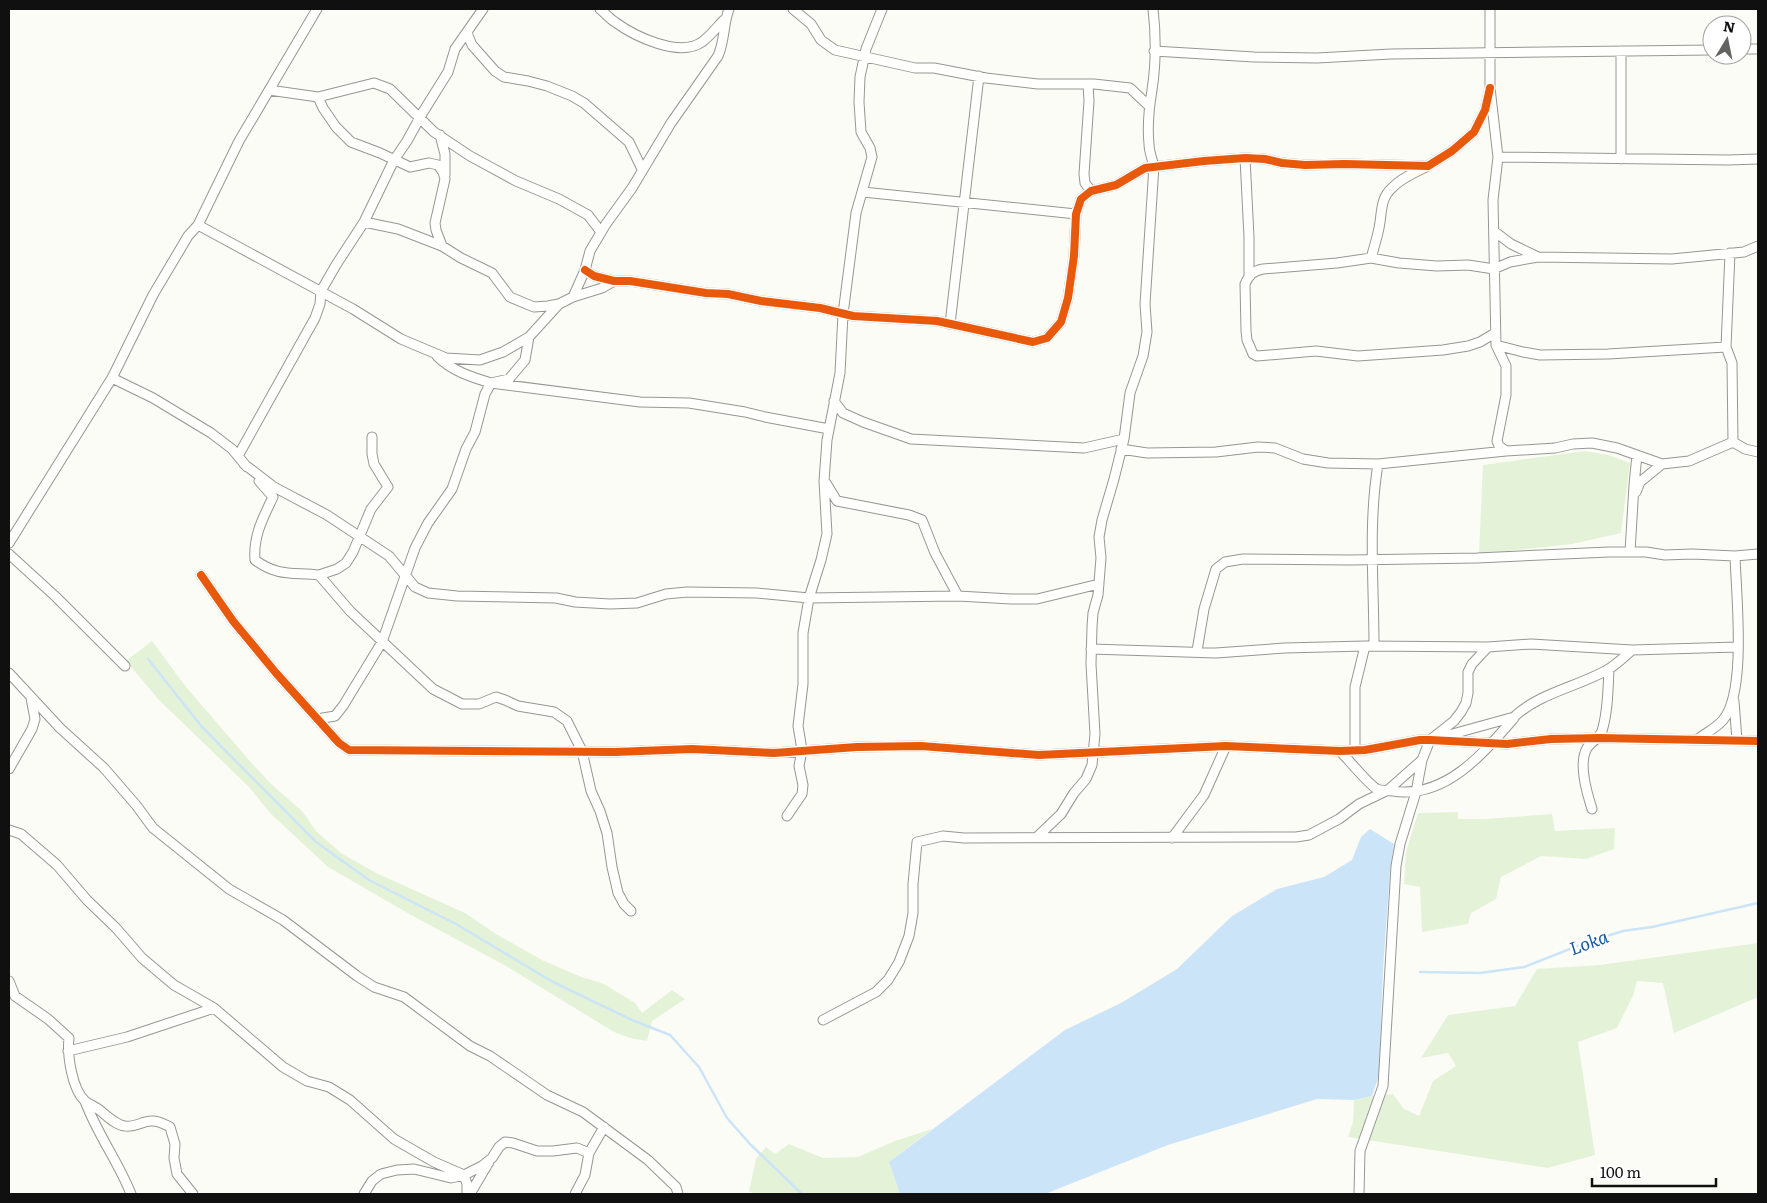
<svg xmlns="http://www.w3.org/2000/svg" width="1767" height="1203" viewBox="0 0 1767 1203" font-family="Literata,serif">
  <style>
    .green { fill: #e4f3d7 }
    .water { fill: #cce4f7 }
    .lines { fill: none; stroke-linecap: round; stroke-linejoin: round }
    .stream { stroke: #cce4f7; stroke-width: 2.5 }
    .minor-casing { stroke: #969694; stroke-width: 11 }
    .minor { stroke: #fffffe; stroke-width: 9 }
    .cycleway-casing { stroke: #fff; stroke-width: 11 }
    .cycleway { stroke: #e8590c; stroke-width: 8 }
    .labels { text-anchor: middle; stroke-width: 5; stroke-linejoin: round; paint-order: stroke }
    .water-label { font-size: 18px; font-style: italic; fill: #1659a6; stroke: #fff }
  </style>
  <rect width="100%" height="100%" fill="#fcfcf7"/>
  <path class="green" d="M1585,451L1608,455L1630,463L1621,533L1572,544L1479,554L1483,465Z
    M152,641L186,687L249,760L270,783L302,811L316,831L341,853L376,873L465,913L496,934L542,960L579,976L604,984L635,1003L642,1013L672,990L685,999L652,1021L647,1041L630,1038L614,1032L506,966L411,915L328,867L271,814L249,787L159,700L126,661Z
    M1458,812V819H1485L1552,814L1555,831L1615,828L1614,849L1586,859L1541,856L1501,877L1496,899L1471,913L1468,924L1422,932L1420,887L1404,884L1406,852L1418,813Z
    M1758,943V997L1674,1033L1663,983L1637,981L1633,996L1617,1028L1578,1042L1595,1155L1548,1168L1348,1137L1353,1122L1354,1100L1372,1096L1393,1094L1404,1109L1419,1116L1433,1081L1456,1066L1448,1053L1421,1058L1448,1015L1515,1006L1537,969L1600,965Z
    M932,1129L889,1162L900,1194H755L749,1191L756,1159L766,1147L775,1154L789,1144L823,1158L858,1157L895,1141Z"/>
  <path class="water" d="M1370,829L1394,844L1390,870L1383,970L1379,1075L1372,1096L1354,1100L1317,1099L1168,1145L1045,1194H900L889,1162L1065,1030L1121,1003L1177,969L1232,916L1277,889L1324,877L1352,860L1361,837Z"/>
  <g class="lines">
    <path class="stream" d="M148,659L202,727L316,842L369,880L456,924L553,982L632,1020L670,1035L699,1067L727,1118L750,1144L802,1194
      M1420,972L1480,973L1524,967L1585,943L1623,931L1652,927L1758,903"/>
    <defs>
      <path id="minor" d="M600,9C605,13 609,18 615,22C634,36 679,58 702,42C710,36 717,27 724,20
        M793,9L811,24L821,40L835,50L915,68H934L986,78L1038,84H1094L1130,88L1149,106
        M1490,9V88L1498,157L1493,200L1496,345L1506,366V395L1497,441L1499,446L1506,451
        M467,33L472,45L495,71L504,77L528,81L547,86L572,96L584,103L629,142L642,169
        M1742,49H1758
        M1154,51L1254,57L1317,58L1391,54L1712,50
        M1088,84L1089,101L1084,174L1085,183L1091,191
        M269,90L318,97L374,83L390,89L434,132L470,156L516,181L559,199L588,215L601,232
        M318,97L323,108L336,127L351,142L380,153L410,167L429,163L438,165L443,172L445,179L435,223L436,230L442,246L461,258L492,273L510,297L534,307L548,306L559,304L573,297L602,288L614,281
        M440,135L445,154V175
        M1498,157L1728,160L1758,159
        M1245,158L1249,237V275
        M1621,159V51
        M863,192L1076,214
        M364,222L398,229L442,246
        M198,225L353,309L401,339L446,358L480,360L503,352L529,337L559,304
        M1494,231L1511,244L1538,257
        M1730,253L1726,347L1732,363L1733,442
        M1371,258C1374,248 1377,238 1379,228C1382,214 1380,198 1392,188C1401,178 1416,172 1428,166
        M585,270L594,276L614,281H630L706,293L728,294L761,301L820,308L853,316L937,321L1033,342L1047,338L1061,322L1068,298L1074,256L1076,214L1081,199L1091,191L1116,185L1145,168L1204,161L1245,158L1265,159L1282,163L1305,165L1345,164L1428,166L1452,151L1474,132L1485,110L1490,88
        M573,297L585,270L590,251L606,224L632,188L671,123L718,56C725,40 723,25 729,9
        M950,324L979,76
        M1495,333L1480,342L1468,346L1443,350L1358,356L1316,351L1257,356L1253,354L1247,340L1246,331L1245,284C1249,275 1253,271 1263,269L1337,263L1371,258L1399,263L1437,266L1468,265L1494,269L1510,262L1538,257L1672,259L1744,252L1758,246
        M1496,345L1523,352L1540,355L1608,354L1726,347
        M437,356C452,371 471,377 491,383L640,402L689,403L745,412L765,417L829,429
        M112,378L153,398L211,433L232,449L247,467
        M834,401L843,413L863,422L911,439L1084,448L1124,439
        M1733,442L1745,449L1758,452
        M1121,449L1147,453L1216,452L1258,447L1275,448L1303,459L1328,463L1378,464L1506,451L1555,448L1573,444L1592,443L1617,448L1662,464L1689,461L1733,442
        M238,456L315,318L320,304L321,291L336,265L364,222L394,160L407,141L423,112L448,72L455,49L483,9
        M244,464L274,487L327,515L389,556L415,587L428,593L457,596L556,598L575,602L610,604L637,603L666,594L687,592L757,593L809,598L958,596L1011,599H1037L1099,584
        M259,481L273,497C263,518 253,536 255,560C278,577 293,572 319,575L350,611L433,689L462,704H479L496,697L505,700L518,706L554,712L567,721L582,751L591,791L600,811L607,833L612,867L618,893L624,904L631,911
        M826,483L837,501L909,515L922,520L935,553L958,596
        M1636,492L1640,482L1662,464
        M9,543L112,378L153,295L188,236L198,225L239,141L317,9
        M1630,552L1634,485L1637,455
        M9,554L56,597L125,666
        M201,575L233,621L276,673L339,743L349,750L615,752L692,749L774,753L857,747L921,746L1039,755L1226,746L1340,751L1365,750L1420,740H1430L1507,744L1551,739L1599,738L1758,741
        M319,575L337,569L346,563L353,552L371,509L388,487L374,464L372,454V437
        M1374,646C1374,585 1368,525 1378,464
        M1091,649L1216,653L1285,648L1365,646L1488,647L1531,644L1632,650L1738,647
        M1197,651L1204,609L1216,569L1225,562L1243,559L1350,560L1477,558L1609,552H1646L1665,555L1692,554L1735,556L1758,554
        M9,673L60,728L104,768L136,805L153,828L229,889L283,920L357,976L374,987L404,997L470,1046L490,1056L547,1095L583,1112L648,1160L676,1187L678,1194
        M1734,701L1737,740
        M317,719L335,716L343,706L382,642L415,548L428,523L452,489L466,449L475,432L485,394L491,383L509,379L525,360L529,337
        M1438,738L1514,717C1539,693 1577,687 1607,670C1616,665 1624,657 1632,650
        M1698,739C1706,733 1716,728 1723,720C1747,692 1736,593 1735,556
        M1355,750V687L1365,646
        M1340,751C1347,758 1370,786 1377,789C1382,791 1388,790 1393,791C1445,799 1483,754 1514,718
        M9,769L32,729L35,719L31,698
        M1592,809C1587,793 1578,764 1587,748C1592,740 1598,741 1602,731C1608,712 1608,689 1609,669
        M787,816L802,794L803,785L799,766L802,750L798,726L803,684V633L809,598L821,560L827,534L824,481L827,440L840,373L843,314L856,213L872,157L870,148L861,132L859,102L860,77L866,49L882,9
        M9,830L21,834L57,865L87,900L116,928L142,958L174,985L214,1008L283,1067L307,1081L329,1087L350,1100L394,1139L434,1162L464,1175L467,1184V1194
        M1037,837L1061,814L1074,793L1086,779L1092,765L1095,734L1091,664L1092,627L1093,613L1098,595L1101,558L1099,537L1102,520L1114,479L1124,439L1130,393L1143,356L1147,332L1145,304L1154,166C1152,159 1149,151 1149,144C1147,125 1149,108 1152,90C1156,64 1156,35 1153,9
        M1172,838L1204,795L1226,746
        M9,981L15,996L48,1019L69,1038C67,1055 72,1089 85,1101C90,1105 97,1107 102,1112C108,1117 116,1125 125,1126C134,1128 143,1121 151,1121C158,1120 164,1124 170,1127L175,1144L174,1158L177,1174L193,1194
        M823,1020L876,992L888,980L899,962L909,936L913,913V884L917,842L943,836L964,838L1296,837L1309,835L1339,819L1359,804L1388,790L1422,760
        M68,1051L127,1037L214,1008
        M85,1101C97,1134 118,1161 131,1194
        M364,1194L372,1181L381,1174L397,1170L414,1169L451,1178L464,1175L482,1166L492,1158L499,1147L505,1142L513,1143L537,1151H553L577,1148L589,1153
        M470,1194L489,1162
        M575,1194L585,1175L589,1153L604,1127
        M1359,1194L1360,1151L1383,1086L1396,866L1400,844L1416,792L1422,760L1430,740L1454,721L1461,712L1466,703L1468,693V672L1472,664L1488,647"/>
    </defs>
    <use href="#minor" class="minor-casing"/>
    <use href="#minor" class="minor"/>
    <defs>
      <path id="cycleway" d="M585,270L594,276L614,281H630L706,293L728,294L761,301L820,308L853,316L937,321L1033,342L1047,338L1061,322L1068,298L1074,256L1076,214L1081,199L1091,191L1116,185L1145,168L1204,161L1245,158L1265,159L1282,163L1305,165L1345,164L1428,166L1452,151L1474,132L1485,110L1490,88
        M201,575L233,621L276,673L339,743L349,750L615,752L692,749L774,753L857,747L921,746L1039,755L1226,746L1340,751L1365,750L1420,740H1430L1507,744L1551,739L1599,738L1758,741"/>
    </defs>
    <use href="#cycleway" class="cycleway-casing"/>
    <use href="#cycleway" class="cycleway"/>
  </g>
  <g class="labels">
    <g class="water-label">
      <text transform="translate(1589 943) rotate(-20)" y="6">Loka</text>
    </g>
  </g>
  <rect width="1767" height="1203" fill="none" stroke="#101010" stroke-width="20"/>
  <g transform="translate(1727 40) rotate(10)"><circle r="24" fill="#ffffff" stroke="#9f9f9f"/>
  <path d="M0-4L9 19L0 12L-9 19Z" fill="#636361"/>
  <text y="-8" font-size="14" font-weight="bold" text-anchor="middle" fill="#101010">N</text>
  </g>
  <path d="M1592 1178v8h124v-8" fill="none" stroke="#101010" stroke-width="2.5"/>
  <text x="1600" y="1178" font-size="15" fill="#101010" stroke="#ffffff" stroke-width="4" paint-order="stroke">100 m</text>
</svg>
